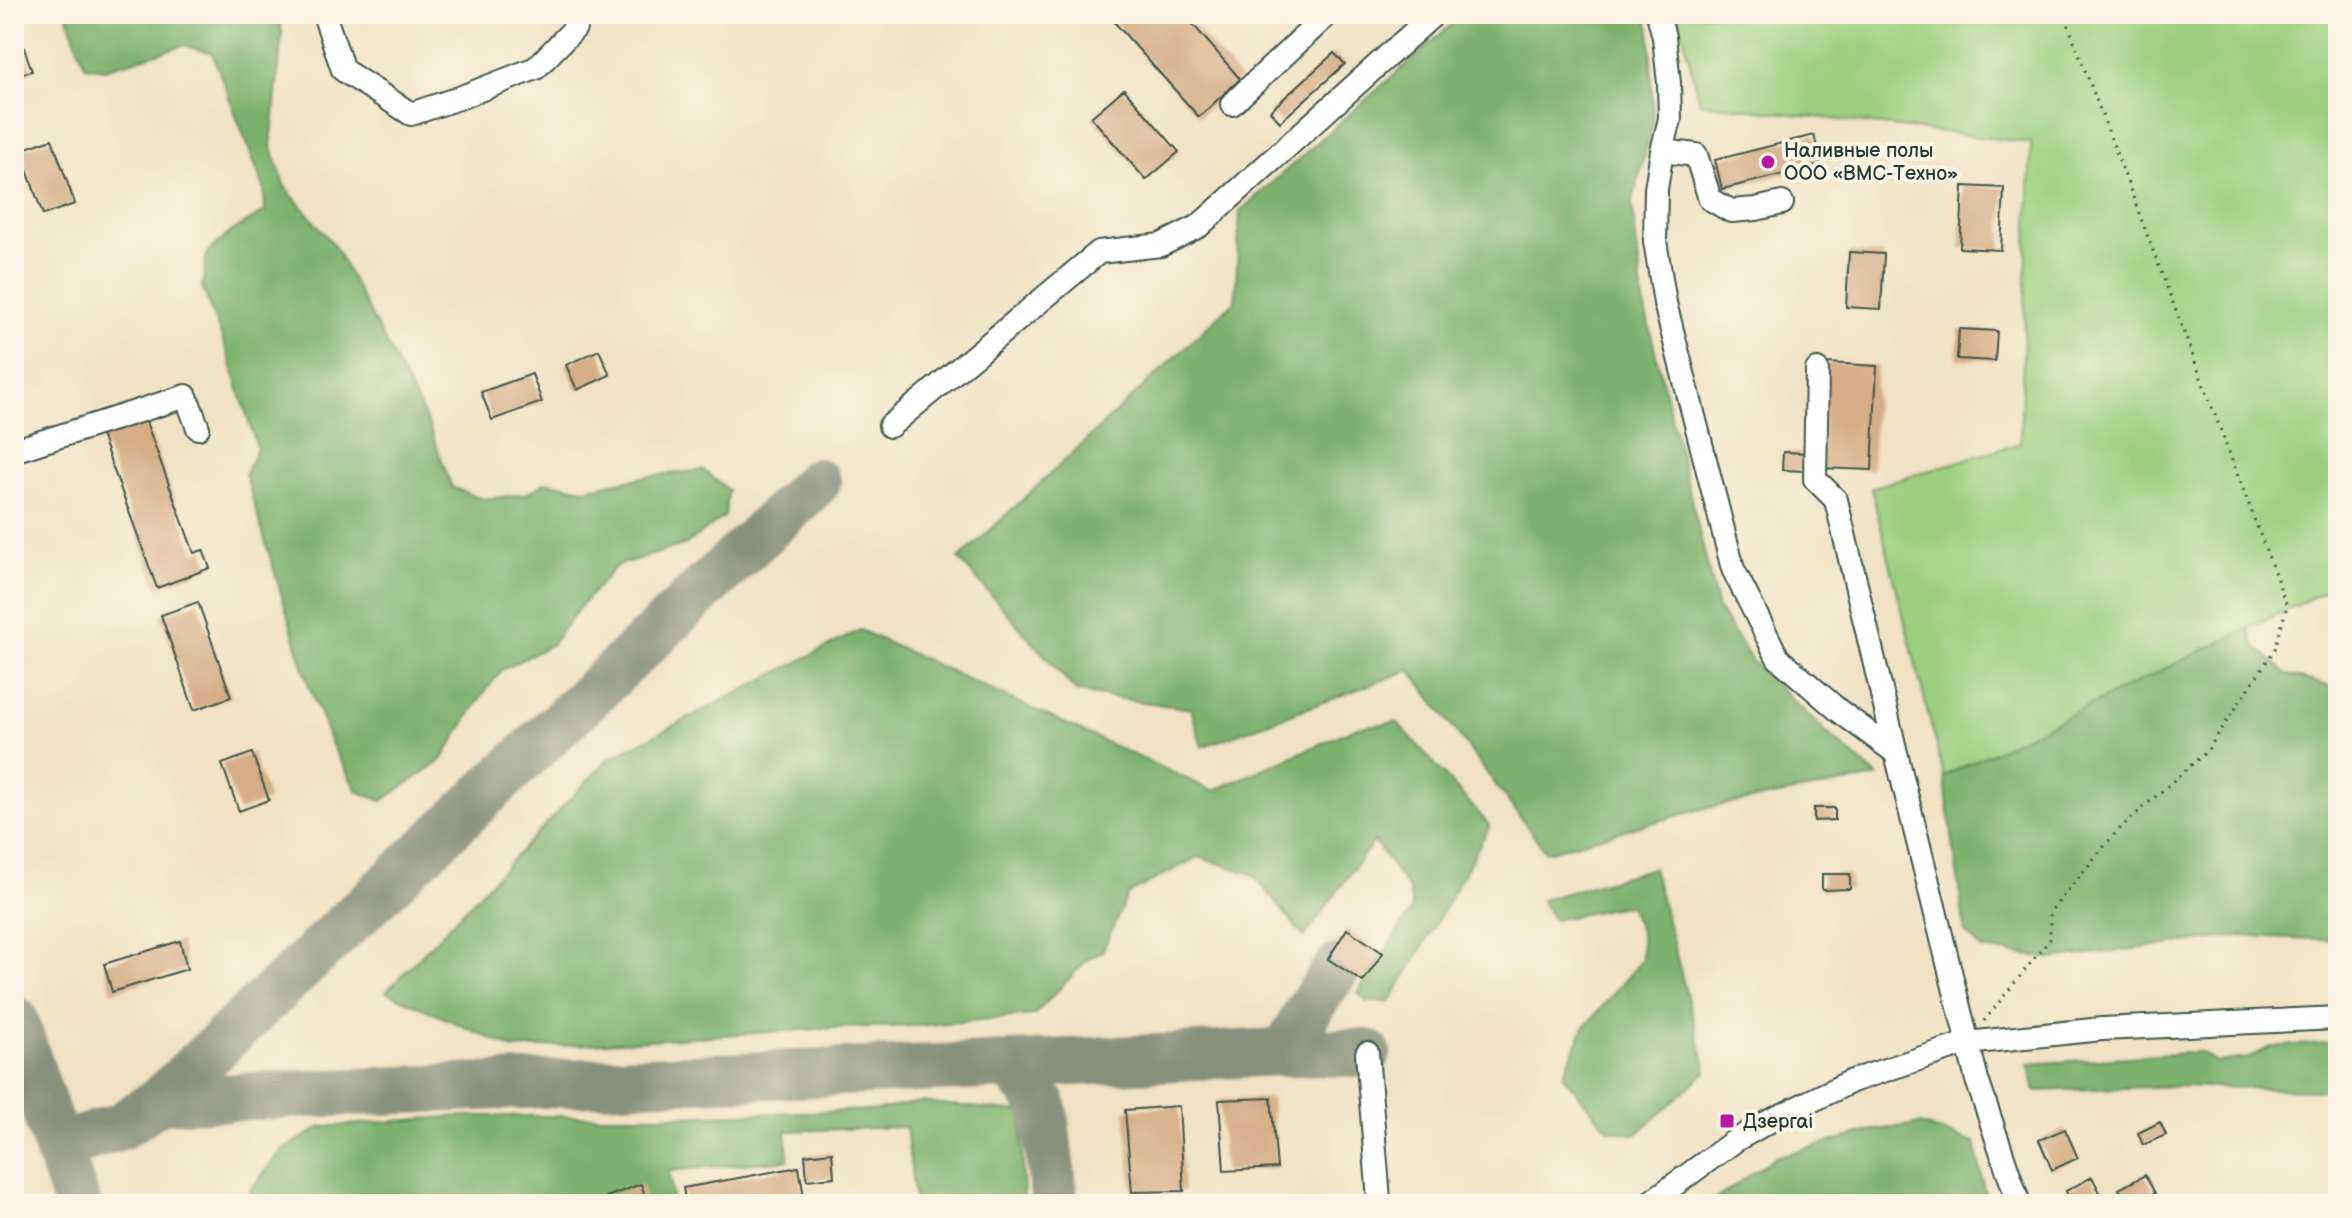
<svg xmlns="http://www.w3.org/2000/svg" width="2352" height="1218" viewBox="0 0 2352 1218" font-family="'Balsamiq Sans',sans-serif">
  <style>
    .green { fill: #9ccf80; stroke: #5e865a; stroke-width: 2 }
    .forest { fill: #7db26e; stroke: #4e7851; stroke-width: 2 }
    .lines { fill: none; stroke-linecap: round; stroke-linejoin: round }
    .taxiway { stroke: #88907c; stroke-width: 48 }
    .building { fill: #d5ad86 }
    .minor-casing { stroke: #3e5649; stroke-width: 26 }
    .path { stroke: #3e5649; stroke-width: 3; stroke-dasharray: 2 6; stroke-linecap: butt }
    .minor { stroke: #fff; stroke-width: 22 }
    .poi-dot { fill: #b5179e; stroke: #fcf5e5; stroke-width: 3 }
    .labels { text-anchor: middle; stroke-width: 8; stroke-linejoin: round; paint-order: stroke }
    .poi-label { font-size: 20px; fill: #1f3d34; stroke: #fcf5e5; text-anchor: start }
  </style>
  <rect width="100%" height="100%" fill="#fcf5e5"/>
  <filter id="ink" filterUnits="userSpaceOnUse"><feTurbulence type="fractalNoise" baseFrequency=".0125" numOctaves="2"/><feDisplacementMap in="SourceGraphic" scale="16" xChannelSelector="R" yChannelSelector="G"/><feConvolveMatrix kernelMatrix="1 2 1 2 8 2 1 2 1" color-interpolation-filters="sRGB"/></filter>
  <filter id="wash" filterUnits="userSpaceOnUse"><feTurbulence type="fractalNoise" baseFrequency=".006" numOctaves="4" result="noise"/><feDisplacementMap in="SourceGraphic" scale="32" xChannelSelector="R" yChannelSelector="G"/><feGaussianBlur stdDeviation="1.8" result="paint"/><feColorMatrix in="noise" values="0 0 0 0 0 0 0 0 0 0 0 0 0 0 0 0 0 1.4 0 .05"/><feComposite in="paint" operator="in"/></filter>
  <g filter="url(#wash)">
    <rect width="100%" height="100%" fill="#f0e2c3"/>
    <path class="green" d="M1678,14H2338V585L1944,776L1871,488L2020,443L2031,143L1700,103Z"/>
    <path class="forest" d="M66,14H279L282,34L271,145L285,187L334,245L427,421L452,487L482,499L526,494L546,482L584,489L643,477L703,470L728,490L725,516L686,544L616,566L579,608L552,644L502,670L480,698L442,760L382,801L357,791L332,745L309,686L245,474L257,448L226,348L202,287L207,253L232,231L265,211L264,188L212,53L184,45L105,69L85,66Z
      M1463,14H1644L1650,29L1653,123L1632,204L1643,301L1718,609L1752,661L1826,732L1878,777L1702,809L1546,852L1410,670L1202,747L1191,709L1077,692L959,559L1235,301L1240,211Z
      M2249,628L2254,645L2287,674L2338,689V940L2240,936L2051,959L1982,949L1965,932L1944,776Z
      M860,630L1213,791L1358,727L1397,722L1490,826L1433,929L1390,1002H1367L1358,993L1412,909L1409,890L1374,841L1304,937L1253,874L1198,857L1128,894L1102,952L1088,959L1034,1015L916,1026L832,1028L514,1049L386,992L608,759Z
      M1653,868L1707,1071L1636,1135L1608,1129L1563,1076L1583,1029L1642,960L1641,934L1629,905L1554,920L1541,900Z
      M2338,1042V1091L2180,1086L2035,1091L2028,1064L2201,1052L2216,1062L2249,1058L2270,1047Z
      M920,1102L1021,1112L1024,1204H915L906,1127L786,1131L788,1160L669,1171L673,1204H254L249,1192L282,1150L321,1127L459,1116H666L877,1110Z
      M1920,1124L1975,1143L1987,1204H1709L1775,1157L1869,1131Z"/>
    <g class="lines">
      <path class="taxiway" d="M14,1019L77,1204
        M1280,1052L1288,1046L1311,1006L1337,968
        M1011,1065L1043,1105L1055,1204
        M160,1100L1011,1065L1280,1052L1367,1053
        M58,1147L121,1126L160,1100L817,482"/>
    </g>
    <g id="blocks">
      <path class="building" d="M1126,14H1184L1240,79L1199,117L1115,23Z
        M14,19L32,71L14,76Z
        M1334,53L1345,64L1280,122L1270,111Z
        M1124,89L1179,152L1146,180L1091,117Z
        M1814,135L1821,165L1722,189L1715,160Z
        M52,139L75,204L43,215L20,150Z
        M1963,186L2004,188L2001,250L1960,248Z
        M1849,252L1884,254L1881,309L1846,307Z
        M1959,329L1997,331L1995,361L1957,359Z
        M599,350L610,375L577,390L566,365Z
        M1827,363L1877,366L1872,470L1821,468Z
        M532,374L542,402L492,420L481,392Z
        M145,419L194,553L203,550L210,568L157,588L101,435Z
        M1783,452L1807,453L1806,471L1782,470Z
        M198,602L231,697L194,710L161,615Z
        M252,753L269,800L239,811L222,764Z
        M1814,808H1835V820L1814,821Z
        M1822,874H1850V889L1822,890Z
        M1347,929L1383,953L1363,982L1328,959Z
        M180,941L187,969L112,992L104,964Z
        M1271,1098L1277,1168L1224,1171L1219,1100Z
        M1179,1106L1184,1191L1132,1192L1125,1110Z
        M2160,1122L2166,1135L2143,1145L2138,1133Z
        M2065,1129L2078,1158L2052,1170L2039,1140Z
        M832,1152L834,1177L807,1180L805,1155Z
        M799,1167L805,1203L686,1204L683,1188Z
        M2145,1175L2155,1193L2135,1204H2128L2119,1189Z
        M2092,1177L2104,1200L2095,1204H2072L2066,1191Z
        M641,1184L648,1204H608L606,1197Z"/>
    </g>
  </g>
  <g filter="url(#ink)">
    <use href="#blocks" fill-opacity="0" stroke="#3e5649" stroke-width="2"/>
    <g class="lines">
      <defs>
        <path id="minor" d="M324,14L343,70L411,114L459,98L536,68L575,28L578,14
          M1658,14L1664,37L1669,83L1670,119L1662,151L1656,189L1655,241L1665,303L1733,569L1778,658L1838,710L1896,753L1977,1080L2019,1204
          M1232,104L1328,14
          M1662,151L1696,155L1710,199L1731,211L1756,209L1782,203
          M1817,370L1815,479L1836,500L1896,753
          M890,426L1099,252L1161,245L1199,226L1434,14
          M16,450L186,396L198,428
          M1367,1053L1379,1200L1383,1204
          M1648,1204L1736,1140L1768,1122L1852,1081L1967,1043L2102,1029L2338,1018"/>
      </defs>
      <use href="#minor" class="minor-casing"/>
      <path class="path" d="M1984,1021L2050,939V912L2117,831L2207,751L2275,649L2287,606L2064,14"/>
      <use href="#minor" class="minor"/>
    </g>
  </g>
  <g class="poi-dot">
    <circle cx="1768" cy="162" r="8"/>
    <rect x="1719" y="1113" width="16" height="16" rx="4"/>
  </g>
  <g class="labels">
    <g class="poi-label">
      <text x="1784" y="157">Наливные полы<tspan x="1784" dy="23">ООО «ВМС-Техно»</tspan></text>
      <text x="1743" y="1128">Дзергаі</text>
    </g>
  </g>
  <rect width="2352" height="1218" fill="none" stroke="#fcf5e5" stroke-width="48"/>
</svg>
